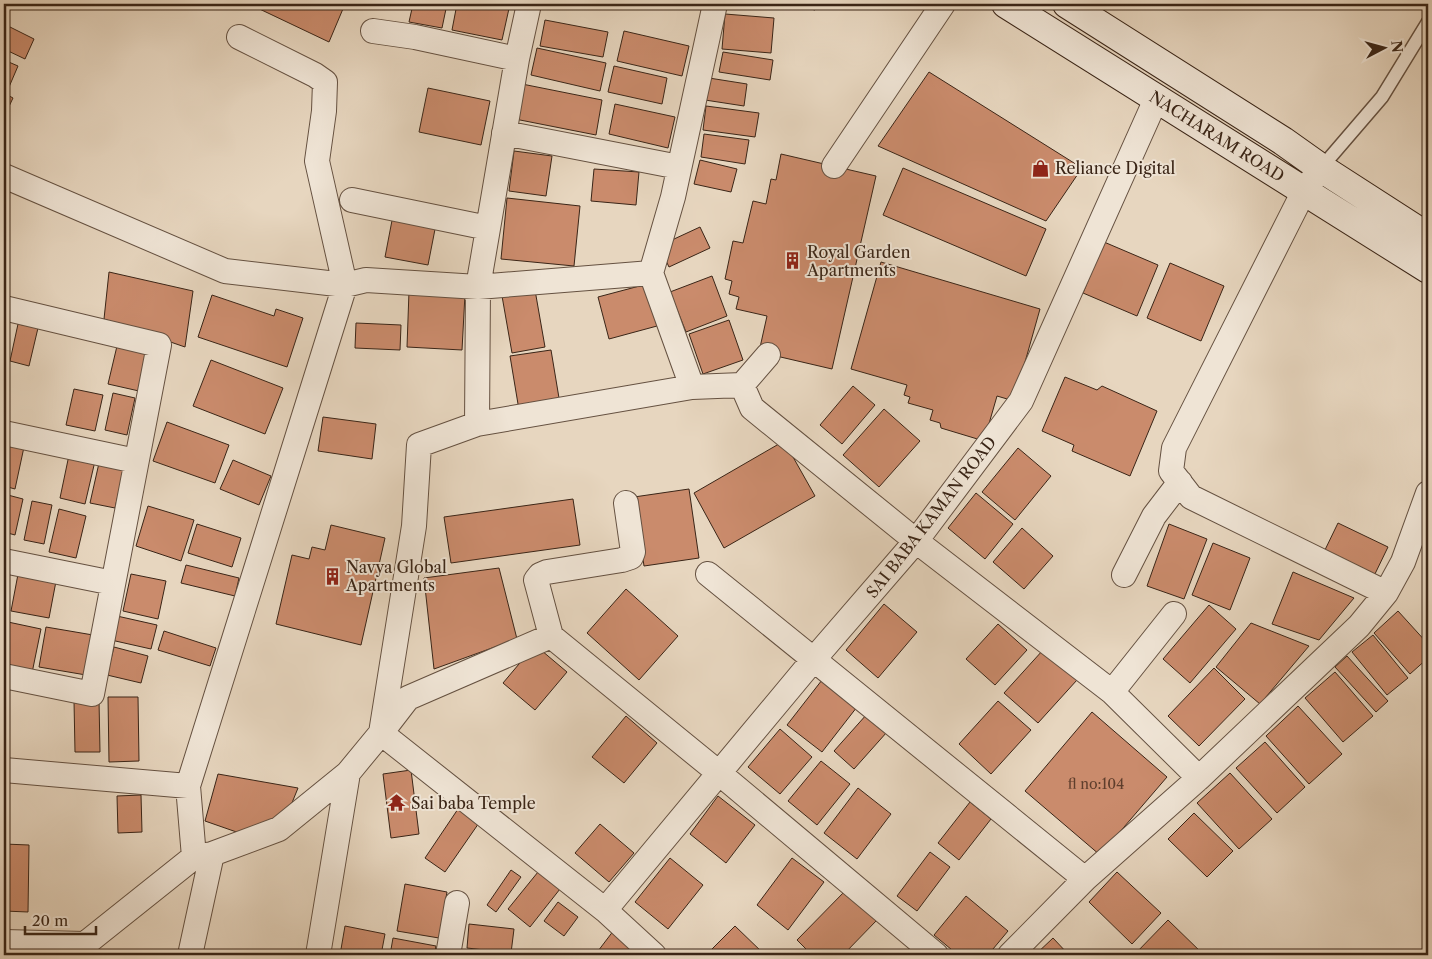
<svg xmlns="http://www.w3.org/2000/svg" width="1432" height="959" viewBox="0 0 1432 959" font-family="'Libre Caslon Text',serif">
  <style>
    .building { fill: #ca8b6c; stroke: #3a2517 }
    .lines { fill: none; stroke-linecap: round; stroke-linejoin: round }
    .service-casing { stroke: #655141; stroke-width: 15 }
    .minor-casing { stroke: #655141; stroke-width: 26 }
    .secondary-casing { stroke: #3a2517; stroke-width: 30 }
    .service { stroke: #efe4d5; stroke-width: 12 }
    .minor { stroke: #efe4d5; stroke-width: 24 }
    .secondary { stroke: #efe4d5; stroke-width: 28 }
    .labels { text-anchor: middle; stroke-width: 4; stroke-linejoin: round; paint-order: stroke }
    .number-label { font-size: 14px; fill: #5e3e2c }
    .street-label { font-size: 16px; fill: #3a2517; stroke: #efe4d5 }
    .poi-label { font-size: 16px; fill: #3a2517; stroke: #efe4d5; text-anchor: start }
  </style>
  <rect width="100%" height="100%" fill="#e7d6bf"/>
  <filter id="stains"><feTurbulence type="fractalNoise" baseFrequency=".004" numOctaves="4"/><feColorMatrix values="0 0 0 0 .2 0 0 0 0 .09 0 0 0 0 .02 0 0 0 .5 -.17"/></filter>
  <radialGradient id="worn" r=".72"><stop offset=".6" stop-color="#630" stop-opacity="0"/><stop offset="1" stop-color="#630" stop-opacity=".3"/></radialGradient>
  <path class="building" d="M249,4H345L329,42Z
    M413,4H447L442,28L409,22Z
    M457,4H510L502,40L452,30Z
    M790,4H816L815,10Z
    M725,14L774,18L771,53L722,49Z
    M545,20L608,32L603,57L540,46Z
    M4,24L34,39L25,59L4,49Z
    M624,31L689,46L682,76L617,61Z
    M537,48L606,63L600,91L531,75Z
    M723,52L773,60L770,80L719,72Z
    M4,60L18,66L9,87L4,85Z
    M614,66L667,78L662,104L608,92Z
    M929,72L1082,168L1046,221L878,146Z
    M709,78L747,84L744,106L705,100Z
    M522,84L602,100L596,135L515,119Z
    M428,88L490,101L481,145L419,132Z
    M4,93L13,98L4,117Z
    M615,104L675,117L668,148L609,134Z
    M706,106L759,113L755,137L703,130Z
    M704,134L749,140L745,164L701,157Z
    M514,151L552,156L546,196L509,191Z
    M781,154L876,176L832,369L759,352L767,316L736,309L739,297L729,294L732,281L725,279L733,241L743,243L753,201L766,204L771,179L776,180Z
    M700,160L737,169L731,192L694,184Z
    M903,168L1046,229L1026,276L883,215Z
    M594,169L639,172L636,205L591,201Z
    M507,198L580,206L574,266L501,259Z
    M394,210L437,219L428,265L385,257Z
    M700,227L710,248L669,267L659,246Z
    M1104,242L1158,265L1137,316L1083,293Z
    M881,262L1040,309L1014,401L997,396L984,441L941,428L940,423L930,420L933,410L908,403L910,397L904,395L907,385L851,369Z
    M1170,263L1224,286L1201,341L1147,318Z
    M109,272L193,291L185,347L104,319Z
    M712,276L727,316L686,332L670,292Z
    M647,284L657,326L609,339L598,297Z
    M535,290L545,347L512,353L502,296Z
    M409,291L465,294L462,350L407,347Z
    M212,295L274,316L276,309L303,318L287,367L198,337Z
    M729,320L743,360L703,374L689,334Z
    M356,323L401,325L400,350L355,348Z
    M18,324L38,328L29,366L10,361Z
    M117,346L147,353L139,391L108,384Z
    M551,350L560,404L519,410L510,356Z
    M211,360L283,388L265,434L193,406Z
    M1065,377L1097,390L1102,386L1157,411L1130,476L1072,451L1074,445L1042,431Z
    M853,386L875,405L842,444L820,425Z
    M74,389L103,395L95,431L66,425Z
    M113,393L135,398L127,435L105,430Z
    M884,409L920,441L879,487L843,455Z
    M323,417L376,424L372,459L318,451Z
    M167,422L229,445L215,483L153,461Z
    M784,441L815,496L724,548L694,493Z
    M7,443L24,447L15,489L4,486V459Z
    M1018,448L1051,476L1015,520L982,492Z
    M69,455L95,461L85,504L60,498Z
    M233,460L271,476L259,505L220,489Z
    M99,463L124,469L115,508L90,503Z
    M689,489L699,558L644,566L634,497Z
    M976,493L1013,524L985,559L948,528Z
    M4,494L23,499L15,535L4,532Z
    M573,499L580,545L451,563L444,517Z
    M32,501L52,505L44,544L24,540Z
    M148,506L194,520L181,561L136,546Z
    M59,509L86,516L76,558L49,552Z
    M1338,523L1388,547L1373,578L1323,554Z
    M197,524L241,538L232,567L188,553Z
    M1169,524L1207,539L1184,599L1147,586Z
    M331,525L385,538L361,645L276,624L292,555L309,559L312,547L325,550Z
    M1022,528L1053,556L1024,589L993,562Z
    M1213,543L1250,558L1230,610L1192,595Z
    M186,565L239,578L235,596L181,583Z
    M499,568L517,639L434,669L424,578Z
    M19,569L57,576L49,618L11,611Z
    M1293,572L1354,598L1319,640L1272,624Z
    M131,574L166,581L158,619L123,611Z
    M626,589L678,636L639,680L587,633Z
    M884,604L917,632L878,678L846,650Z
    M1209,605L1236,629L1190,683L1163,659Z
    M1398,611L1428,644V658L1410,674L1374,633Z
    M117,616L157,625L151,649L111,640Z
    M8,622L41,629L32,673L4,667V643Z
    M1251,623L1309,646L1260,704L1216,667Z
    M998,624L1027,650L995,685L966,659Z
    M46,627L93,635L86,675L39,667Z
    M164,631L216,648L210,666L158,650Z
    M1373,635L1408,678L1387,695L1352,652Z
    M535,645L567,672L535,710L503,683Z
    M114,647L148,656L141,683L107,675Z
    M1043,650L1077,680L1038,723L1004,693Z
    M1347,656L1388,701L1376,712L1335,667Z
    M1214,668L1245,699L1199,746L1168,716Z
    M1335,672L1373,716L1343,742L1305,698Z
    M822,680L857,707L822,752L787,725Z
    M108,697H138L139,761L109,762Z
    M99,700L100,752H75L74,701Z
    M998,701L1031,730L991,774L959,744Z
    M1298,706L1342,754L1309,784L1266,736Z
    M1092,712L1167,777L1100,855L1025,791Z
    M867,714L887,732L854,769L834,751Z
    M626,716L657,743L624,783L592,757Z
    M780,729L812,757L780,794L748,767Z
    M1265,742L1305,787L1277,813L1236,768Z
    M821,761L850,784L817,825L788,801Z
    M411,770L419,834L391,838L383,774Z
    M1230,773L1272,819L1239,849L1197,803Z
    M218,774L298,788L285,820L248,836L205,821Z
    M858,788L891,814L857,859L824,833Z
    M141,795L142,832L118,833L117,796Z
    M718,796L755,825L726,863L690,834Z
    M970,802L991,819L959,860L938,843Z
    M460,806L481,820L445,872L425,858Z
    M1194,813L1233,851L1207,877L1168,839Z
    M600,824L634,853L609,882L575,853Z
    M4,844L29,845L28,912L4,911Z
    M930,852L950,867L917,911L897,896Z
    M670,858L703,885L668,929L635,902Z
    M792,858L824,882L788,930L757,905Z
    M511,870L521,877L496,912L487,905Z
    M538,872L560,889L530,927L508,909Z
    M1117,872L1161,913L1132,944L1089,902Z
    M405,884L447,892L439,938L397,931Z
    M846,890L877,920L843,955H812L797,940Z
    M966,896L1008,931L988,955H958L934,935Z
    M558,902L578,917L564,936L544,921Z
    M1168,920L1204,955H1134Z
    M469,924L514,929L511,953L467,948Z
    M345,926L385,934L381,955H340Z
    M735,926L764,954L763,955H706Z
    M614,930L645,955H595Z
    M393,938L436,946L434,955H390Z
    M1053,938L1069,955H1035Z"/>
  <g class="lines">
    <defs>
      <path id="service" d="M1321,168L1382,97L1428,22"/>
      <path id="minor" d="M529,4L517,59L478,287L477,424L692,387L742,385L752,408L916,541L1112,692L1199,778
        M373,31L415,37L517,59
        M504,133L679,167
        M834,166L943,4
        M1321,168L1304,191L1174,448L1171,471L1191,497L1386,593
        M4,176L225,271L345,285L317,161L324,111L325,82L315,75L239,37
        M352,200L488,228
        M4,308L159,345L92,694L4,676
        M742,385L768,355
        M692,387L651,273L673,197L715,4
        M4,433L136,461
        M626,503L633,552L631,557L622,560L547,572L540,575L536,580L551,636L719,773L936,955
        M4,561L113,583
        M708,574L1085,879
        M1124,575L1154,516L1180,482
        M551,636L408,698L381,733L605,910L654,955
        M1112,692L1174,614
        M4,770L188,786
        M194,857L188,786L345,285L366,280L478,287L651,273
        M194,857L212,854L279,829L348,773L381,733L414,526L419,445L477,424
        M605,910L814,659L916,541L1021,401L1157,97
        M4,942L85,944L194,857
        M190,955L212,854
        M318,955L348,773
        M448,955L457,903
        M1010,955L1085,879L1199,778L1359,626L1386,593L1403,562L1428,493"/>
      <path id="secondary" d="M1006,4L1428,269
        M1067,4L1283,141L1321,168L1428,237"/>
    </defs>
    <use href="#service" class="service-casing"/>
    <use href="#minor" class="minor-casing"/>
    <use href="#secondary" class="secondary-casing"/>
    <use href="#service" class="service"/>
    <use href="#minor" class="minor"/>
    <use href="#secondary" class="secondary"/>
  </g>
  <defs>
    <symbol id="shop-bare" viewBox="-9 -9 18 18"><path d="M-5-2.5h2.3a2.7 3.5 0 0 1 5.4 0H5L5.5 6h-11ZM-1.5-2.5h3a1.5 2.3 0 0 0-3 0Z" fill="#8f2418" stroke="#efe4d5" stroke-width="2.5" paint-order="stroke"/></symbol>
    <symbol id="building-bare" viewBox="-9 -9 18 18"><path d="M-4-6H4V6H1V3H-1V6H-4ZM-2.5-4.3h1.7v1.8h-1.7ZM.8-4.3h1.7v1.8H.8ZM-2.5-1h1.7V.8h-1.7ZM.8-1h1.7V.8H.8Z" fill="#8f2418" stroke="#efe4d5" stroke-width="2.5" paint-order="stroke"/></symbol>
    <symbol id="temple-bare" viewBox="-9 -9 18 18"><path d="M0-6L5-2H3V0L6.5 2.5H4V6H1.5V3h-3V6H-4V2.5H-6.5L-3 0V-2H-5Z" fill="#8f2418" stroke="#efe4d5" stroke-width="2.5" paint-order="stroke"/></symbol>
  </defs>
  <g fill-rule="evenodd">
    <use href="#shop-bare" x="1028" y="156" width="25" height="25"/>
    <use href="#building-bare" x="780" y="248" width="25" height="25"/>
    <use href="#building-bare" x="320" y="564" width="25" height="25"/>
    <use href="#temple-bare" x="384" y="790" width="25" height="25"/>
  </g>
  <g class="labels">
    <g class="number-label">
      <text x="1096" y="789">fl no:104</text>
    </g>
    <g class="street-label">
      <text transform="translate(1217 136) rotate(32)" y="6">NACHARAM ROAD</text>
      <text transform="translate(931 517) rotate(-52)" y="6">SAI BABA KAMAN ROAD</text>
    </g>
    <g class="poi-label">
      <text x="1055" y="174">Reliance Digital</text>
      <text x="807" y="258">Royal Garden<tspan x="807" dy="18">Apartments</tspan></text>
      <text x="346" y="573">Navya Global<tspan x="346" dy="18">Apartments</tspan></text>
      <text x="411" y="809">Sai baba Temple</text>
    </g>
  </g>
  <rect width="1432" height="959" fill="none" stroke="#e7d6bf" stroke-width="20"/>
  <rect x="5" y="5" width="1422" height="949" fill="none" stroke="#3a2517" stroke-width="2.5"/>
  <rect x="10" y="10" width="1412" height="939" fill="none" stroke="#3a2517"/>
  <g transform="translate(1384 48) rotate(84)" stroke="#efe4d5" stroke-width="4" paint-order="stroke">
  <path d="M0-4L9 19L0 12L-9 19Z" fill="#3a2517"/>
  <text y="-8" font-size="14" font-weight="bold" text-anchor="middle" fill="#3a2517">N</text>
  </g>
  <path d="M25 926v8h71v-8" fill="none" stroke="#3a2517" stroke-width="2.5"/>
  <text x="32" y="926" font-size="15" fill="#3a2517" stroke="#efe4d5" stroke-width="4" paint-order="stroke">20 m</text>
  <rect width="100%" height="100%" filter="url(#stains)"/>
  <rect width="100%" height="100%" fill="url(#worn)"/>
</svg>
